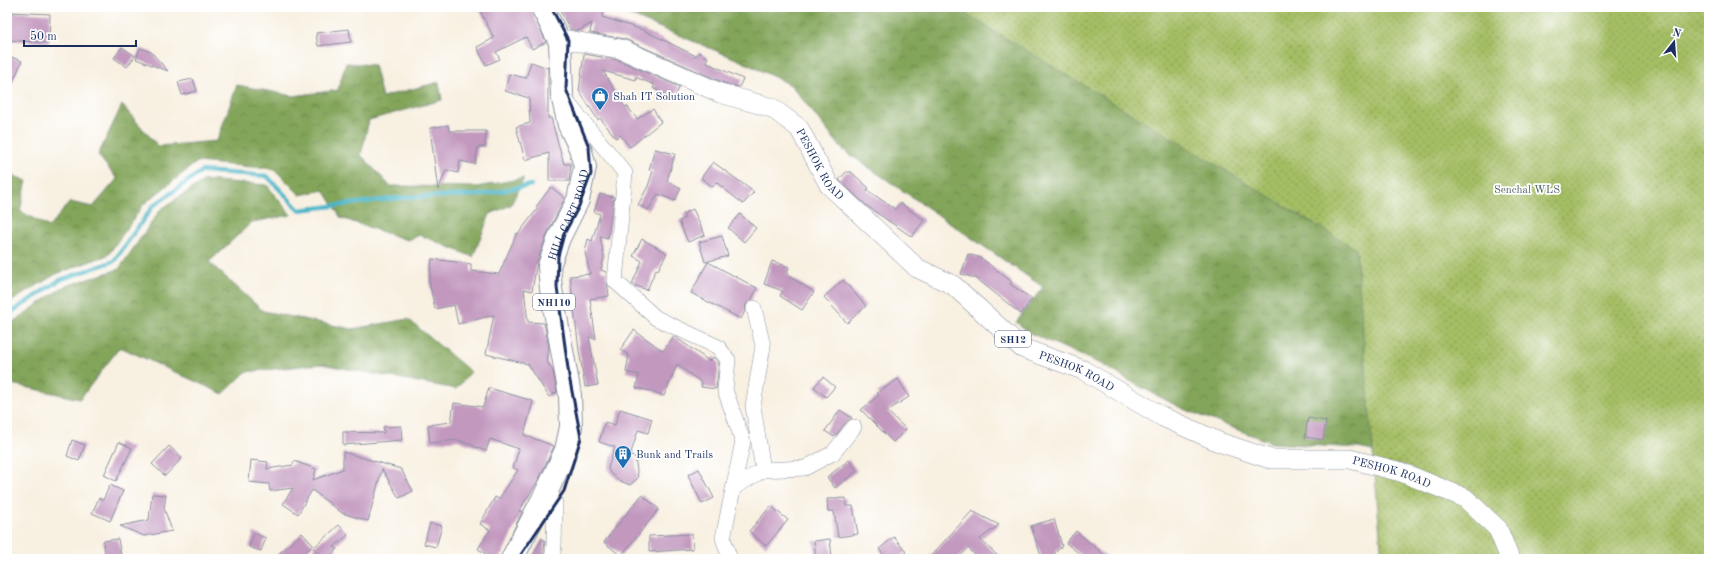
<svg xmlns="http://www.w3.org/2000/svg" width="1716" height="566" viewBox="0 0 1716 566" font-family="'Old Standard TT',serif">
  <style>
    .forest { fill: url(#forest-crowns); stroke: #4f6a5c }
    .park { fill: url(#park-dots); stroke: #607661 }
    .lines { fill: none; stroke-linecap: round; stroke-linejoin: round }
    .stream { stroke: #4ab5c8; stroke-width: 4.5 }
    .building { fill: #c298bf }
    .minor-casing { stroke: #8a90a0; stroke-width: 16 }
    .major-casing { stroke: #8a90a0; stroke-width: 20 }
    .highway-casing { stroke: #8a90a0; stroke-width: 24 }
    .minor { stroke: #fff; stroke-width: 15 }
    .major { stroke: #fff; stroke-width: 19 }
    .highway { stroke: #fff; stroke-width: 22 }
    .rail { stroke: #1b2f5e; stroke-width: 3 }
    .labels { text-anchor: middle; stroke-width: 3.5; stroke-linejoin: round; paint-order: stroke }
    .shield { fill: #fff; stroke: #5f6d8e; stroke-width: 1 }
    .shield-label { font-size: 10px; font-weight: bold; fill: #1b2f5e }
    .poi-label { font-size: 11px; fill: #1b2f5e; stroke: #fff; text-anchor: start }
    .street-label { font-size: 11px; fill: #1b2f5e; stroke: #fff }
    .park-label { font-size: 11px; fill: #4b6160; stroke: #fff }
  </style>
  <defs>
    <pattern id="forest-crowns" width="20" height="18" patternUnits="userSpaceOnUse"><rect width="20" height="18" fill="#83a55a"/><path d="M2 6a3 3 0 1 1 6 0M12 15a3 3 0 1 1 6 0" fill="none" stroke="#6a874e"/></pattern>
    <pattern id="park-dots" width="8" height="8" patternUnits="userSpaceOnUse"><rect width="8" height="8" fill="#a4be64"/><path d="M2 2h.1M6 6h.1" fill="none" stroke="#859b56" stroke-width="1.8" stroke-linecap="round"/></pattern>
  </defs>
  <rect width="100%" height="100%" fill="#fff"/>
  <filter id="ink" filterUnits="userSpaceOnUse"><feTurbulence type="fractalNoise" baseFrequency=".025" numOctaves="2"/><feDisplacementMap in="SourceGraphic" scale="8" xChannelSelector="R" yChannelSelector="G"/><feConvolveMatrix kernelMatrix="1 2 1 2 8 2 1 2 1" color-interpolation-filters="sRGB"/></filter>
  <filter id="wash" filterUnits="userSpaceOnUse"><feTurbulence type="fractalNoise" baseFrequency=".012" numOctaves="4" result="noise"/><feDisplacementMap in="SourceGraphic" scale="16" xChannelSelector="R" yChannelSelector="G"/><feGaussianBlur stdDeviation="0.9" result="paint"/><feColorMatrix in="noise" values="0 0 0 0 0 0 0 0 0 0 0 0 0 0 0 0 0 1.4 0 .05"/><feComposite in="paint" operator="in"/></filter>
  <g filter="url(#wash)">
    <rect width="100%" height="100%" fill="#f8f0e1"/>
    <path class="forest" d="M610,7H1709V559L1393,455L1358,448L1272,443L1181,408L1137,385L1101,364L1030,333L1016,322L1043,287L842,149L791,85L741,61Z
      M346,63L374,65L382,97L439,82L442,100L369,120L361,155L390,186L477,187L524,178L511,205L490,214L473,257L420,235L407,240L341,218L324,190L300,195L274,169L197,162L144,204L108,255L56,274L7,304V173L27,181L20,211L49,227L70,202L93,207L117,179L98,155L122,105L158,146L217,141L237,85L293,96L338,90Z
      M204,180L267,185L291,215L252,222L209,262L263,311L352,329L408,319L471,372L456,389L321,364L246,372L223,394L120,347L80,399L7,383V326L63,287L119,269L160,210Z"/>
    <path class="park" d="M954,7H1709V559H1382L1356,249Z"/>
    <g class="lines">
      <path class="stream" d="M7,315L60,280L114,261L153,206L202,171L267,176L299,210L408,197L480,195L531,185"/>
    </g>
    <g id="blocks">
      <path class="building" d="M478,7H530L546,42L532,49L526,37L496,52L500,59L486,65L477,47L494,38Z
        M558,7H605L602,17L643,30L696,56L699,52L708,58L705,62L743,79L739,87L724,83L625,39L590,33L592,23L578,31L570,29Z
        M8,12L50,14L49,43L7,40Z
        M349,29L351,42L318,46L316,33Z
        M122,47L135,56L127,67L114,58Z
        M140,48L151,52L168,71L136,59Z
        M584,54L618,60L680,87L673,99L653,88L655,85L635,77L636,80L603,71L625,107L627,106L637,119L653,109L661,122L630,147L620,135L616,138L600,118L598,120L579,91Z
        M11,57L22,61L8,93L7,68Z
        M531,62L548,68V118H551L564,164H571L569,181H549V153L525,160L516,127L530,123L529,98L505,91L509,74L526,78Z
        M193,79L197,91L182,95L178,82Z
        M448,125L449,131H486L485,147H478L475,164L460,161L458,173L446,170L438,190L430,128Z
        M655,149L675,154L667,181L681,188L675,201L658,194L648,210L638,205L648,186L653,171L649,170Z
        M713,162L754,192L743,204L716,182L713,187L701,178Z
        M846,172H851L869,188L867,190L895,209L900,203L924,220L912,237L867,206L839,180Z
        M551,187L565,198L548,232L537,262L532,291L524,289L528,322L544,323L549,347L547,362L553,371L557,392L549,397L528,364L486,354L494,315L458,324L454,305L435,309L429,281L432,259L471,264V271L499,274L517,233L518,234L538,208L536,207Z
        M600,194L614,197L608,238L600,236L604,257L601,270L606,272L609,296L590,299L596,339L589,337L598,385L585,387L579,350L570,276L590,274L585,252L588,239L592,241L600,214L594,212Z
        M693,209L705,235L688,242L679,221L685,218L683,214Z
        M740,214L756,228L744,242L728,228Z
        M722,236L728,256L705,262L699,242Z
        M642,239L667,253L658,270L656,269L647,290L632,284L642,261L633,256Z
        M968,254L981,258L1012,282L1010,284L1032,299L1021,314L976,278L961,274Z
        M772,261L789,267L787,275L814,292L802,310L780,296L783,291L764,284Z
        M708,262L757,288L752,299L746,305L745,311L741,319L691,293Z
        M843,280L866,306L847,323L824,297Z
        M634,330L663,351L674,336L709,361L714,357L719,363L716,389L701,387L702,383L677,364L664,396L652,391L636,388L639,375L626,372L629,355L620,350Z
        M823,377L835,387L826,397L814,387Z
        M898,379L909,397L887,411L906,429L893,442L861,410L879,395L877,393Z
        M489,388L533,401L524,435L554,446L539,479L519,511L522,512L500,559H494L478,549L490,530L480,524L495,497L499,499L518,470L513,468L519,449L490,439L486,451L458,440L430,443L428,425L451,422L454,403L483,407Z
        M620,409L652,419L648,433L638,430L630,456L635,457L638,478L630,485L618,480L610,473L608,468L615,447L599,442L605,422L615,425Z
        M840,410L852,418L847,421L834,437L825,431Z
        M1308,418L1326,421L1323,440L1305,437Z
        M401,426L402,440L343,445V432L384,433L383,427Z
        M72,440L85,445L79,461L67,456Z
        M119,442L132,448L116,481L104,475Z
        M169,446L182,458L165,476L152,464Z
        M343,452L401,469L413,491L399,498L382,469L368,521L342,513L312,490L298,514L283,504L293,488L270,491L269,484L249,482L251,460L268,462L267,469L293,465L294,461L316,469L313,480L343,469Z
        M849,460L857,471L835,488L827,477Z
        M699,469L714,498L702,504L688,475Z
        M110,485L123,491L110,521L92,513L99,498L103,500Z
        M152,494L166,495L164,508L172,531L144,536L120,526L149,520Z
        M642,495L659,509L621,556L604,542Z
        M846,498V506H853L858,534L838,537L834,511H828L827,499Z
        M771,506L788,520L766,546L749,531Z
        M972,511L999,525L980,539L1001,559H979L968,548L958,559H928Z
        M1054,519L1062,546L1049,559H1042L1031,526Z
        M430,523L442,526L436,547L424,544Z
        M339,525L348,535L334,547L337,549L328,559L313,548Z
        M1076,531L1109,559H1086L1066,543Z
        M254,533L266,538L261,551L249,547Z
        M302,533L313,545L299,559H273Z
        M692,534L693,549L649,552V536Z
        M894,537L906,552L897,559H887L879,549Z
        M118,539L121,556L106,558L103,541Z
        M542,539L545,541L543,559H531Z
        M830,539L832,559H816L814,541Z"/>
    </g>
  </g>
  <g filter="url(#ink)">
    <use href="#blocks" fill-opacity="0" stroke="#8a90a0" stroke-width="1"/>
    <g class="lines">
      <defs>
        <path id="minor" d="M567,102L625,173L615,281L656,318L718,347L728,360L725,390L743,441L723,538L730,559
          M763,470L805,468L833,453L854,427
          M733,488L763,470L753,406L763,346L754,308
          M548,489L555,503L554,546L552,559"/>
        <g id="major">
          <path id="s1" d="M560,42L568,40L621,49L720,93L772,108L799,128L829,185L917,268L953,285L1022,348L1083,370L1163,417L1219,442L1270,459H1350L1401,472L1465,498L1498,529L1510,559"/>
        </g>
        <g id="highway">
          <path id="s2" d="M512,559L548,489L566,450L571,427L570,395L551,289L549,266L559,238L578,200L585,167L580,148L569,125L562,95L560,42L542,7"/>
        </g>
      </defs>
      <use href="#minor" class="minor-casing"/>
      <use href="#major" class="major-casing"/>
      <use href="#highway" class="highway-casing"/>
      <use href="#minor" class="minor"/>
      <use href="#major" class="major"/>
      <use href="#highway" class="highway"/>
      <path class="rail" d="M518,559L564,491L581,438L569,376L557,287L558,256L564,234L579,206L591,174L589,147L566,89L568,40L551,7"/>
    </g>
  </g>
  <defs>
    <symbol id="shop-pin" viewBox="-11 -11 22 30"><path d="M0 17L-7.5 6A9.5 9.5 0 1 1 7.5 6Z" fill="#1f6fb2" stroke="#fff"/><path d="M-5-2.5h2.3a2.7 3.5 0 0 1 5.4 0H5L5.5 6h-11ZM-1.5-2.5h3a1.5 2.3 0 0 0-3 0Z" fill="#fff"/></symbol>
    <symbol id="building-pin" viewBox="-11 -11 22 30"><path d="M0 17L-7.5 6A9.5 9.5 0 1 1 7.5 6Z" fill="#1f6fb2" stroke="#fff"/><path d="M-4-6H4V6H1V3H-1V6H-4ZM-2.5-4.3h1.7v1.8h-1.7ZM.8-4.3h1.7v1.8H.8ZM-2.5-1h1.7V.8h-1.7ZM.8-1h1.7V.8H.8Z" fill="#fff"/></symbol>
  </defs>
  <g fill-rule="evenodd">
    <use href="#shop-pin" x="590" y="86" width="20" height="27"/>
    <use href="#building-pin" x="613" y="444" width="20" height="27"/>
  </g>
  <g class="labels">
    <g class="shield">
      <rect x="533" y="294" width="42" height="16" rx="3"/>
      <rect x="995" y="331" width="36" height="16" rx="3"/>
    </g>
    <g class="shield-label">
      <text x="554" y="306">NH110</text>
      <text x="1013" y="343">SH12</text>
    </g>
    <g class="poi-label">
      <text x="613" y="100">Shah IT Solution</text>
      <text x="636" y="458">Bunk and Trails</text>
    </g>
    <g class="street-label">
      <text dy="4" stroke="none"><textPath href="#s1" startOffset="300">PESHOK ROAD</textPath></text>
      <text dy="4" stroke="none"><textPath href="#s2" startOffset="363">HILL CART ROAD</textPath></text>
      <text dy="4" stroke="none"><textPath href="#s1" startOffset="636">PESHOK ROAD</textPath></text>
      <text dy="4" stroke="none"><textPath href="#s1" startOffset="973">PESHOK ROAD</textPath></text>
    </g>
    <g class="park-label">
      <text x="1527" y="193">Senchal WLS</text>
    </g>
  </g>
  <rect width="1716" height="566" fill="none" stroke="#fff" stroke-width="24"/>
  <g transform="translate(1674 42) rotate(17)" stroke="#ffffff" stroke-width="3" paint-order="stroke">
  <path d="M0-3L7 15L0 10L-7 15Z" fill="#1b2f5e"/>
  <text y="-6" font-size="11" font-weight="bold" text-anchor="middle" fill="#1b2f5e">N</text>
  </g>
  <path d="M24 40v6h112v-6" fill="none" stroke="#1b2f5e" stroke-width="2"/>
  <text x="30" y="40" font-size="12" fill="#1b2f5e" stroke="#ffffff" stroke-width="3" paint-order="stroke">50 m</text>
</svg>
